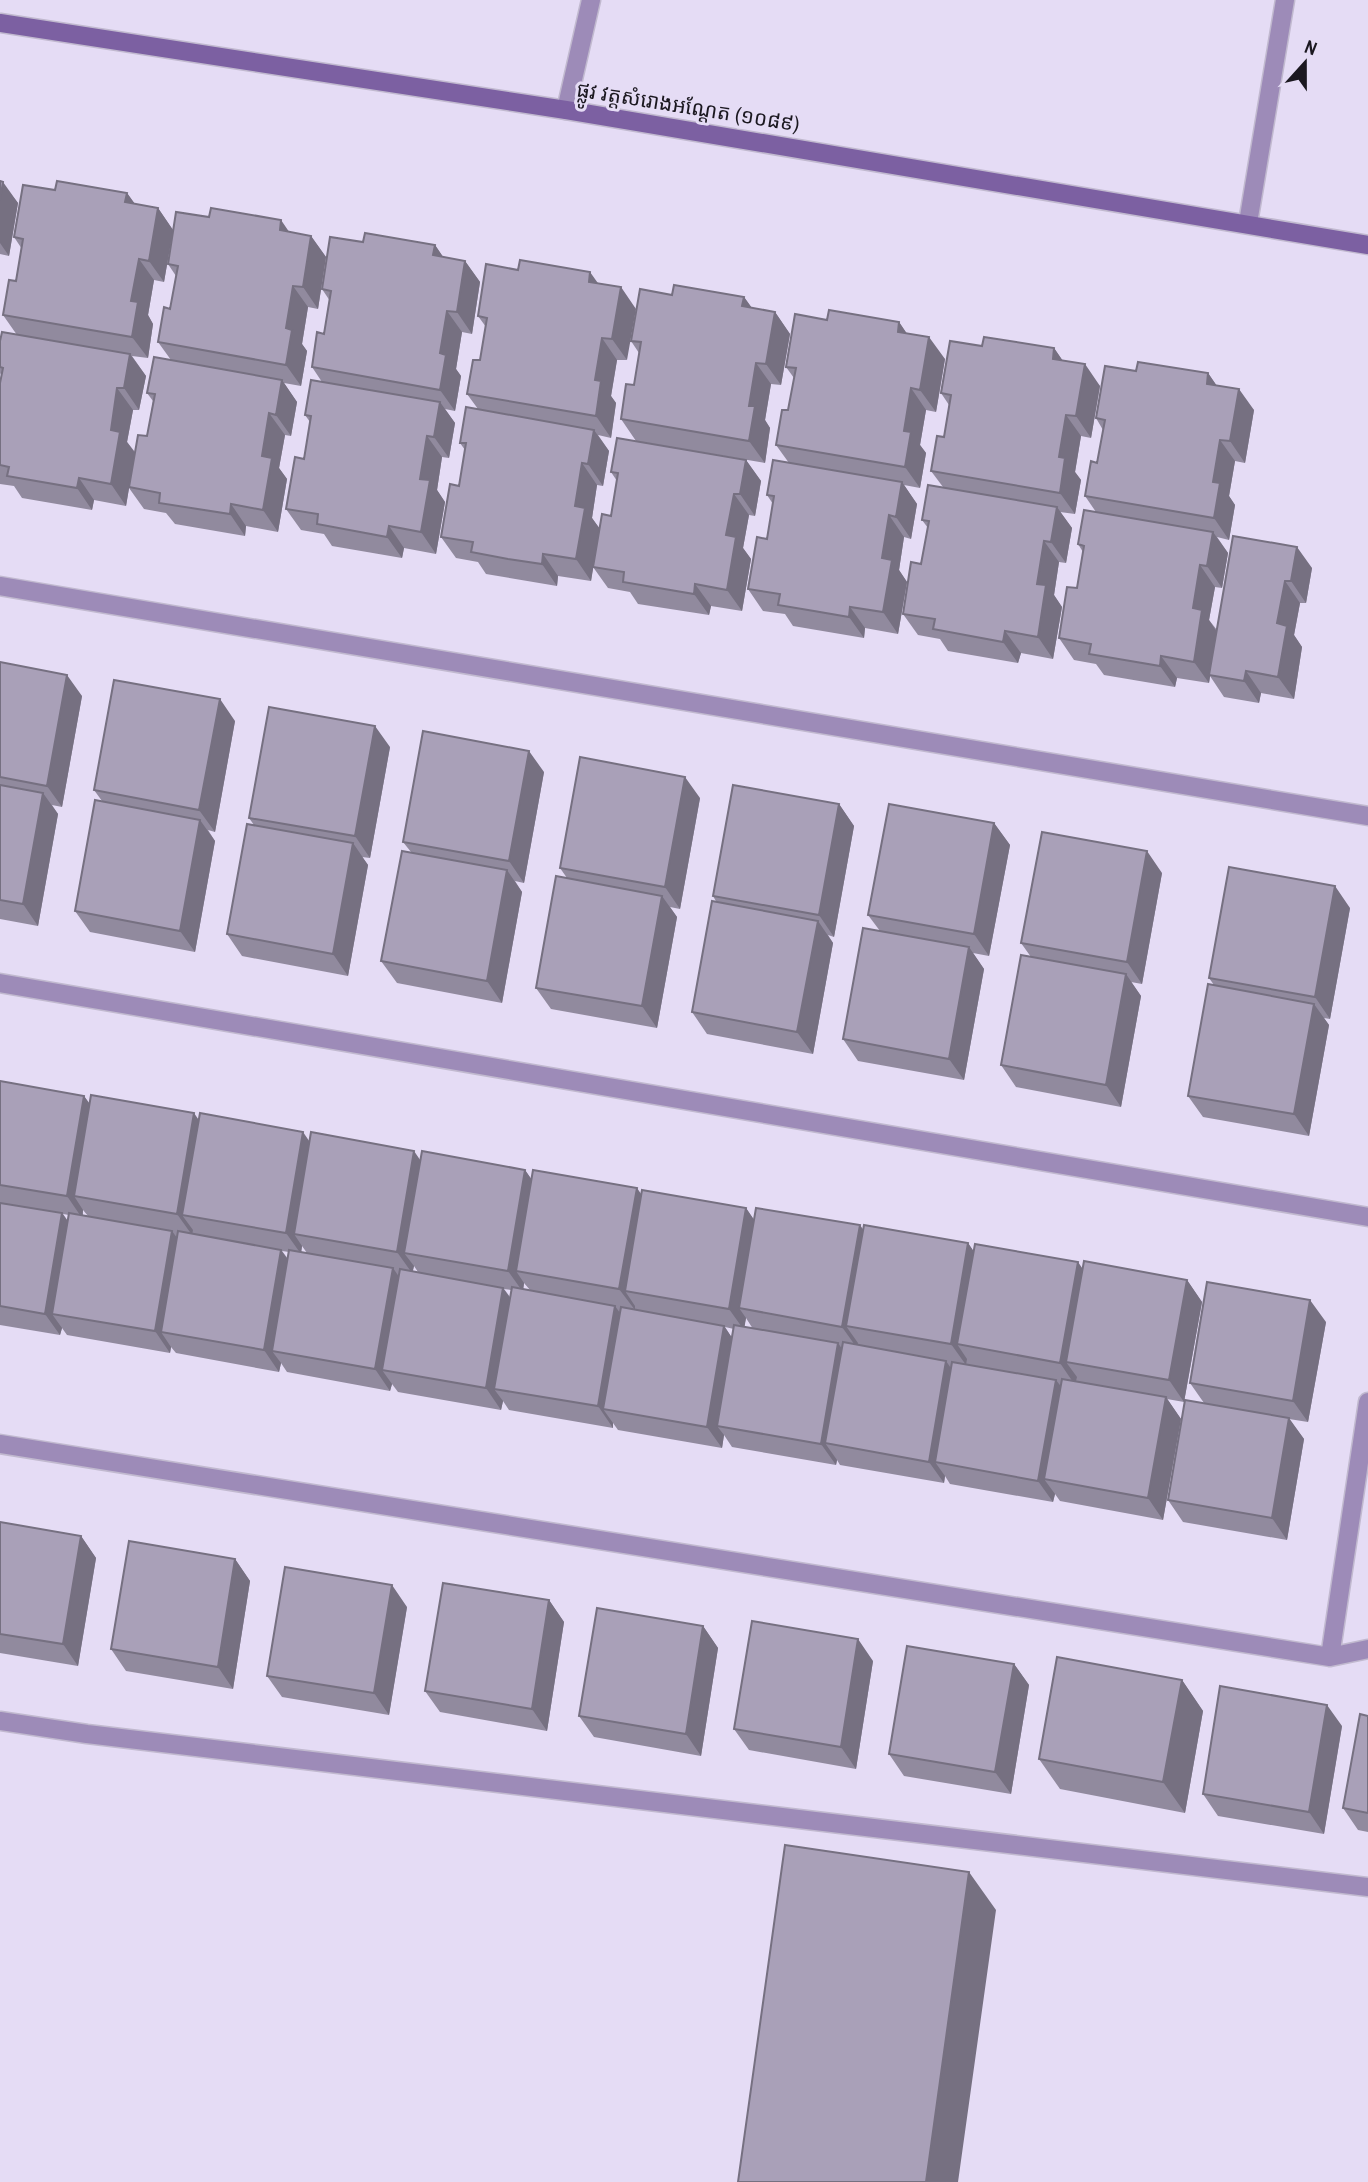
<svg xmlns="http://www.w3.org/2000/svg" width="1368" height="2182" viewBox="0 0 1368 2182" font-family="'Archivo Narrow','Noto Sans Khmer',sans-serif">
  <style>
    .lines { fill: none; stroke-linecap: round; stroke-linejoin: round }
    .minor-casing { stroke: #c1b9cf; stroke-width: 21 }
    .secondary-casing { stroke: #c1b9cf; stroke-width: 21 }
    .minor { stroke: #9d8bb8; stroke-width: 18 }
    .secondary { stroke: #7c60a2; stroke-width: 18 }
    .wall { fill: #918a9e; fill-rule: evenodd }
    .shaded-wall { fill: #767081 }
    .building { fill: #a9a0b8; stroke: #767081; stroke-width: 2 }
    .labels { text-anchor: middle; stroke-width: 6; stroke-linejoin: round; paint-order: stroke }
    .street-label { font-size: 21px; fill: #1b1820; stroke: #e5dcf5 }
  </style>
  <rect width="100%" height="100%" fill="#e5dcf5"/>
  <g class="lines">
    <defs>
      <path id="minor" d="M566,110L591,0
        M1248,223L1285,0
        M0,586L1368,816
        M0,983L1368,1217
        M0,1444L1330,1657L1368,1649
        M1330,1657L1368,1402
        M0,1721L87,1734L1368,1887"/>
      <path id="secondary" d="M0,23L566,110L1368,245"/>
    </defs>
    <use href="#minor" class="minor-casing"/>
    <use href="#secondary" class="secondary-casing"/>
    <use href="#minor" class="minor"/>
    <use href="#secondary" class="secondary"/>
  </g>
  <path class="wall" d="M0,181L18,203L9,256L0,254Z
    M55,190L127,193L135,204L158,208L173,230L164,282L154,280L148,315L153,324L148,358L132,356L146,376L139,410H133L127,442L135,452L147,436L153,401L147,393L171,360L158,342L170,309L176,276L168,264L289,232L311,236L326,257L318,309L308,307L302,344L307,351L301,386L284,383L297,402L291,436L285,435L279,468L287,479L278,532L246,526L245,536L175,524L166,513L144,509L129,488L126,506L94,500L92,510L22,498L14,486L0,484V383L1,375L0,373V341L17,335L3,315L16,281L22,249L14,237Z
    M363,242L435,245L443,257L465,261L480,282L472,334L462,332L456,369L461,376L455,411L445,409L455,423L449,458L442,457L437,490L445,502L436,554L404,548L402,558L332,546L324,534L301,530L286,509L304,459L310,422L305,415L322,382L312,367L324,334L330,301L322,289Z
    M518,270L590,272L627,360H617L611,396L616,403L611,438L598,435L609,451L603,486L597,485L592,518L599,528L611,516L617,481L611,472L746,460L761,481L755,516L749,515L743,548L751,559L742,611L711,606L709,615L638,604L630,592L608,588L593,567L591,581L558,576L557,586L486,574L478,562L456,558L441,537L459,486L465,450L460,443L478,409L467,394L480,360L486,327L478,316Z
    M672,295L744,297L752,308L775,312L790,334L781,385L771,384L765,420L770,428L765,463L636,441L621,419L634,385L639,353L631,341Z
    M827,320L899,322L907,334L945,359L936,412L926,410L920,445L926,453L920,488L904,485L917,504L911,539L904,537L899,570L907,582L898,634L865,628L864,638L793,626L785,614L763,611L748,589L767,539L773,504L767,495L789,463L776,445L788,410L794,378L786,367Z
    M982,346L1054,348L1063,361L1100,386L1091,438L1081,436L1075,472L1081,480L1075,514L1060,512L1072,528L1066,563L1059,562L1054,595L1062,607L1053,659L1021,653L1018,663L948,651L940,639L918,635L903,614L921,564L928,528L922,520L943,487L931,471L944,437L949,405L941,393Z
    M1136,371L1208,373L1217,386L1254,410L1245,463L1235,461L1229,496L1235,505L1229,540L1217,537L1228,553L1222,588L1215,587L1209,620L1217,630L1233,536L1312,568L1306,603H1300L1294,635L1302,647L1294,699L1261,693L1259,703L1224,697L1210,676L1209,683L1177,678L1175,687L1104,675L1096,664L1074,660L1059,638L1077,588L1083,552L1078,544L1096,512L1085,496L1097,463L1103,430L1096,418Z
    M0,662L82,696L62,807L52,805L58,814L38,926L0,919Z
    M235,721L215,832L208,830L215,841L195,952L90,932L75,911L102,801L94,790Z
    M390,747L370,858L362,857L368,865L348,976L242,956L227,934L254,825L249,818Z
    M544,772L524,883L515,881L522,892L502,1003L397,983L381,961L411,852L403,842Z
    M700,798L680,909L670,907L677,917L657,1028L551,1009L536,988L567,878L560,868Z
    M839,804L854,826L834,937L828,935L833,943L813,1054L707,1034L692,1012L717,903L713,896Z
    M994,823L1010,845L989,956L973,953L984,969L964,1080L858,1061L843,1039L880,931L868,915Z
    M1162,873L1142,984L1131,982L1141,996L1121,1107L1016,1087L1001,1065L1031,957L1021,943Z
    M1350,908L1330,1019L1324,1018L1329,1025L1309,1136L1203,1117L1188,1096L1214,985L1209,978Z
    M0,1081L84,1096L89,1103L199,1120L310,1142L420,1160L525,1170L532,1180L746,1208L754,1220L863,1231L968,1243L974,1252L1083,1269L1187,1280L1202,1302L1184,1402L1167,1399L1181,1419L1163,1520L1060,1501L1055,1494L1053,1502L950,1484L945,1476L944,1483L840,1465L837,1460L836,1465L732,1447L724,1435L722,1448L618,1430L613,1423V1428L509,1410L503,1401L501,1410L398,1392L392,1384L390,1391L287,1372L281,1363L279,1372L176,1353L171,1347L170,1353L67,1335L62,1328L60,1335L0,1325ZM83,1210L88,1216L83,1215ZM63,1214L69,1215L68,1221ZM302,1246L307,1253L301,1252ZM282,1251L289,1252L288,1259ZM414,1266L418,1272L413,1271ZM524,1283L530,1290L523,1289ZM504,1289L511,1290L510,1297ZM746,1318L753,1329L744,1327ZM725,1327L734,1329L732,1338Z
    M1326,1322L1308,1422L1289,1419L1304,1439L1287,1540L1183,1522L1168,1500L1204,1403L1190,1383Z
    M0,1522L81,1536L96,1558L78,1666L0,1653Z
    M235,1559L250,1581L233,1689L126,1671L111,1649Z
    M549,1600L564,1622L547,1731L440,1712L425,1691Z
    M407,1607L389,1715L282,1697L267,1676Z
    M703,1626L718,1648L701,1756L594,1737L579,1716Z
    M873,1661L856,1769L749,1750L734,1729Z
    M1014,1664L1029,1685L1011,1794L904,1776L889,1754Z
    M1182,1680L1203,1711L1185,1813L1060,1789L1039,1759Z
    M1368,1716V1832L1358,1830L1343,1808Z
    M1342,1726L1324,1834L1218,1816L1203,1794Z"/>
  <path class="shaded-wall" d="M3,182L18,203L9,256L0,243V200Z
    M127,193L142,214L125,202Z
    M158,208L173,230L164,282L149,261Z
    M281,220L296,242L280,230Z
    M311,236L326,257L318,309L303,287Z
    M435,245L450,267L433,255Z
    M139,259L154,280L148,315L153,324L148,358L132,337L131,301Z
    M465,261L480,282L472,334L457,312Z
    M590,272L605,293L589,282Z
    M293,286L308,307L302,344L307,351L301,386L286,365V328Z
    M621,287L636,309L627,360L612,339Z
    M744,297L759,318L742,306Z
    M447,311L462,332L456,369L461,376L455,411L440,390V353Z
    M775,312L790,334L781,385L766,364Z
    M899,322L914,344L898,332Z
    M929,337L945,359L936,412L920,390Z
    M602,338L617,360L611,396L616,403L611,438L596,416L595,380Z
    M1054,348L1069,370L1053,359Z
    M130,354L146,376L139,410L124,388Z
    M756,363L771,384L765,420L770,428L765,463L749,441V406Z
    M1085,364L1100,386L1091,438L1076,416Z
    M1208,373L1223,395L1207,384Z
    M282,380L297,402L291,436L276,415Z
    M117,388L133,410L127,442L135,453L126,506L111,484V430Z
    M911,388L926,410L920,445L926,453L920,488L905,467L904,431Z
    M1239,389L1254,410L1245,463L1230,441Z
    M440,402L455,423L449,458L434,437Z
    M269,413L285,435L279,468L287,479L278,532L263,510L262,456Z
    M1066,415L1081,436L1075,472L1081,480L1075,514L1060,493L1059,457Z
    M594,430L609,451L603,486L588,464Z
    M427,436L442,457L437,490L445,502L436,554L421,532L420,479Z
    M1220,440L1235,461L1229,496L1235,505L1229,540L1214,518L1213,482Z
    M746,460L761,481L755,516L740,494Z
    M582,463L597,485L592,518L600,529L591,581L576,559L575,506Z
    M79,478L94,500L92,510L77,488Z
    M902,482L917,504L911,539L896,517Z
    M734,494L749,515L743,548L751,559L742,611L727,590L726,535Z
    M231,504L246,526L245,536L230,514Z
    M1057,507L1072,528L1066,563L1051,542Z
    M889,515L904,537L899,570L907,582L898,634L883,612L882,558Z
    M389,526L404,548L402,558L387,537Z
    M1213,532L1228,553L1222,588L1207,566Z
    M1044,541L1059,562L1054,595L1062,607L1053,659L1038,637L1037,584Z
    M1297,547L1312,568L1306,603L1291,581Z
    M543,554L558,576L557,586L542,564Z
    M1200,565L1215,587L1209,620L1217,632L1209,683L1194,662L1193,608Z
    M1285,581L1300,603L1294,635L1302,647L1294,699L1278,677L1277,623Z
    M695,584L711,606L709,615L694,594Z
    M850,607L865,628L864,638L849,617Z
    M1005,631L1021,653L1018,663L1003,642Z
    M1161,656L1177,678L1175,687L1160,666Z
    M1246,671L1261,693L1259,703L1244,681Z
    M67,675L82,696L62,807L47,786Z
    M220,699L235,721L215,832L199,810Z
    M375,726L390,747L370,858L355,836Z
    M529,751L544,772L524,883L509,861Z
    M685,777L700,798L680,909L665,887Z
    M43,793L58,814L38,926L23,904Z
    M839,804L854,826L834,937L819,915Z
    M200,820L215,841L195,952L180,931Z
    M994,823L1010,845L989,956L974,934Z
    M353,843L368,865L348,976L333,954Z
    M1147,851L1162,873L1142,984L1127,962Z
    M507,870L522,892L502,1003L487,981Z
    M1335,886L1350,908L1330,1019L1315,997Z
    M662,896L677,917L657,1028L642,1006Z
    M818,921L833,943L813,1054L797,1032Z
    M969,947L984,969L964,1080L949,1059Z
    M1126,974L1141,996L1121,1107L1106,1085Z
    M1314,1004L1329,1025L1309,1136L1294,1114Z
    M84,1096L99,1117L74,1196L83,1210L82,1218L67,1196Z
    M194,1113L209,1135L182,1215L193,1230L192,1235L177,1214Z
    M303,1132L318,1154L294,1234L302,1246L301,1254L286,1233Z
    M414,1151L429,1173L404,1253L414,1266L412,1273L397,1252Z
    M525,1170L540,1192L516,1271L524,1283L523,1292L508,1271Z
    M637,1188L652,1210L625,1291L635,1306V1310L619,1289Z
    M746,1208L761,1230L739,1308L746,1318L744,1330L729,1309Z
    M62,1213L77,1235L52,1314L62,1328L60,1335L45,1314Z
    M860,1225L875,1247L846,1326L858,1343L857,1348L842,1327Z
    M172,1231L188,1253L161,1332L171,1347L170,1353L155,1331Z
    M968,1243L983,1265L957,1344L967,1359L966,1365L951,1344Z
    M281,1250L296,1271L272,1351L281,1363L279,1372L264,1350Z
    M1078,1262L1093,1284L1066,1362L1077,1377L1075,1385L1060,1363Z
    M393,1268L408,1290L382,1370L392,1384L390,1391L375,1369Z
    M1187,1280L1202,1302L1184,1402L1169,1380Z
    M503,1288L518,1309L494,1389L503,1401L501,1410L486,1388Z
    M1310,1300L1326,1322L1308,1422L1293,1401Z
    M615,1306L630,1327L603,1409L613,1423V1428L598,1406Z
    M724,1326L739,1348L717,1426L724,1435L722,1448L707,1427Z
    M838,1343L853,1365L825,1443L837,1460L836,1465L821,1444Z
    M946,1361L961,1383L935,1462L945,1476L944,1483L929,1462Z
    M1056,1380L1072,1401L1044,1479L1055,1494L1053,1502L1038,1481Z
    M1166,1397L1181,1419L1163,1520L1148,1498Z
    M1289,1418L1304,1439L1287,1540L1272,1518Z
    M81,1536L96,1558L78,1666L63,1644Z
    M235,1559L250,1581L233,1689L218,1667Z
    M392,1585L407,1607L389,1715L374,1693Z
    M549,1600L564,1622L547,1731L532,1709Z
    M703,1626L718,1648L701,1756L686,1734Z
    M858,1639L873,1661L856,1769L841,1747Z
    M1014,1664L1029,1685L1011,1794L995,1772Z
    M1182,1680L1203,1711L1185,1813L1163,1782Z
    M1327,1705L1342,1726L1324,1834L1309,1812Z
    M969,1872L996,1910L958,2182H926Z"/>
  <path class="building" d="M0,181L3,182L0,200Z
    M57,181L127,193L125,202L158,208L149,261L139,259L131,301L138,302L132,337L3,315L9,280L16,281L23,239L14,237L23,185L55,190Z
    M211,208L281,220L280,230L311,236L303,287L293,286L286,328L292,330L286,365L158,342L164,307L170,309L178,266L168,264L176,212L209,217Z
    M365,233L435,245L433,255L465,261L457,312L447,311L440,353L446,355L440,390L312,367L317,332L324,334L331,291L322,289L330,237L363,242Z
    M520,260L590,272L589,282L621,287L612,339L602,338L595,380L601,381L596,416L467,394L473,360H480L487,318L478,316L486,264L518,270Z
    M674,285L744,297L742,306L775,312L766,364L756,363L749,406H755L749,441L621,419L626,384L634,385L641,342L631,341L640,289L672,295Z
    M829,310L899,322L898,332L929,337L920,390L911,388L904,431L911,432L905,467L776,445L782,410H788L796,368L786,367L795,314L827,320Z
    M2,332L130,354L124,388H117L111,430L120,432L111,484L79,478L77,488L7,476L9,467L0,465V383L3,368L0,367V341Z
    M984,337L1054,348L1053,359L1085,364L1076,416L1066,415L1059,457L1065,458L1060,493L931,471L937,436L944,437L951,395L941,393L950,341L982,346Z
    M154,357L282,380L276,415L269,413L262,456L272,458L263,510L231,504L230,514L159,503L160,493L129,487L138,435L147,436L155,394L147,393Z
    M1138,362L1208,373L1207,384L1239,389L1230,441L1220,440L1213,482L1220,483L1214,518L1085,496L1091,461L1097,463L1105,420L1096,418L1105,366L1136,371Z
    M311,380L440,402L434,437L427,436L420,479L430,480L421,532L389,526L387,537L317,524L318,514L286,509L295,457L304,459L311,416L305,415Z
    M466,407L594,430L588,464L582,463L575,506L585,508L576,559L543,554L542,564L508,559L471,552L473,542L441,537L450,484L459,486L466,443H460Z
    M617,438L746,460L740,494H734L726,535L736,537L727,590L695,584L694,594L623,582L624,572L593,567L602,514L611,516L618,473L611,472Z
    M773,460L902,482L896,517L889,515L882,558L892,560L883,612L850,607L849,617L814,611L778,605L780,594L748,589L757,537L767,539L774,496L767,495Z
    M928,485L1057,507L1051,542L1044,541L1037,584L1046,585L1038,637L1005,631L1003,642L933,629L935,619L903,614L911,562L921,564L929,521L922,520Z
    M1084,510L1213,532L1207,566L1200,565L1193,608L1202,610L1194,662L1161,656L1160,666L1089,654L1091,644L1059,638L1067,587L1077,588L1084,546L1078,544Z
    M1233,536L1297,547L1291,581H1285L1277,623L1287,626L1278,677L1246,671L1244,681L1209,675Z
    M0,662L67,675L47,786L0,777Z
    M114,680L220,699L199,810L94,790Z
    M269,707L375,726L355,836L249,818Z
    M423,731L529,751L509,861L403,842Z
    M580,757L685,777L665,887L560,868Z
    M0,785L43,793L23,904L0,900Z
    M733,785L839,804L819,915L713,896Z
    M95,800L200,820L180,931L75,911Z
    M889,804L994,823L974,934L868,915Z
    M247,824L353,843L333,954L227,934Z
    M1042,832L1147,851L1127,962L1021,943Z
    M402,851L507,870L487,981L381,961Z
    M1229,867L1335,886L1315,997L1209,978Z
    M556,876L662,896L642,1006L536,988Z
    M712,901L818,921L797,1032L692,1012Z
    M863,928L969,947L949,1059L843,1039Z
    M1021,955L1126,974L1106,1085L1001,1065Z
    M1208,984L1314,1004L1294,1114L1188,1096Z
    M0,1081L84,1096L67,1196L0,1185Z
    M91,1095L194,1113L177,1214L74,1196Z
    M200,1113L303,1132L286,1233L182,1215Z
    M311,1132L414,1151L397,1252L294,1234Z
    M422,1151L525,1170L508,1271L404,1253Z
    M533,1170L637,1188L619,1289L516,1271Z
    M642,1190L746,1208L729,1309L625,1291Z
    M0,1203L62,1213L45,1314L0,1306Z
    M756,1208L860,1225L842,1327L739,1308Z
    M69,1213L172,1231L155,1331L52,1314Z
    M864,1225L968,1243L951,1344L846,1326Z
    M178,1231L281,1250L264,1350L161,1332Z
    M975,1244L1078,1262L1060,1363L957,1344Z
    M289,1250L393,1268L375,1369L272,1351Z
    M1084,1261L1187,1280L1169,1380L1066,1362Z
    M400,1269L503,1288L486,1388L382,1370Z
    M1207,1282L1310,1300L1293,1401L1190,1383Z
    M512,1287L615,1306L598,1406L494,1389Z
    M621,1307L724,1326L707,1427L603,1409Z
    M734,1325L838,1343L821,1444L717,1426Z
    M843,1342L946,1361L929,1462L825,1443Z
    M952,1362L1056,1380L1038,1481L935,1462Z
    M1062,1379L1166,1397L1148,1498L1044,1479Z
    M1185,1400L1289,1418L1272,1518L1168,1500Z
    M0,1522L81,1536L63,1644L0,1634Z
    M129,1541L235,1559L218,1667L111,1649Z
    M285,1567L392,1585L374,1693L267,1676Z
    M443,1583L549,1600L532,1709L425,1691Z
    M597,1608L703,1626L686,1734L579,1716Z
    M752,1621L858,1639L841,1747L734,1729Z
    M907,1646L1014,1664L995,1772L889,1754Z
    M1057,1657L1182,1680L1163,1782L1039,1759Z
    M1220,1686L1327,1705L1309,1812L1203,1794Z
    M1360,1714L1368,1716V1813L1343,1808Z
    M785,1845L969,1872L926,2182H738Z"/>
  <g class="labels">
    <g class="street-label">
      <text transform="translate(688 107) rotate(9)" y="7">ផ្លូវ វត្តសំរោងអណ្ដែត (១០៨៩)</text>
    </g>
  </g>
  <g transform="translate(1305 63) rotate(21)" stroke="#e5dcf5" stroke-width="5" paint-order="stroke">
  <path d="M0-5L12 26L0 18L-12 26Z" fill="#1b1820"/>
  <text y="-10" font-size="19" font-weight="bold" text-anchor="middle" fill="#1b1820">N</text>
  </g>
</svg>
